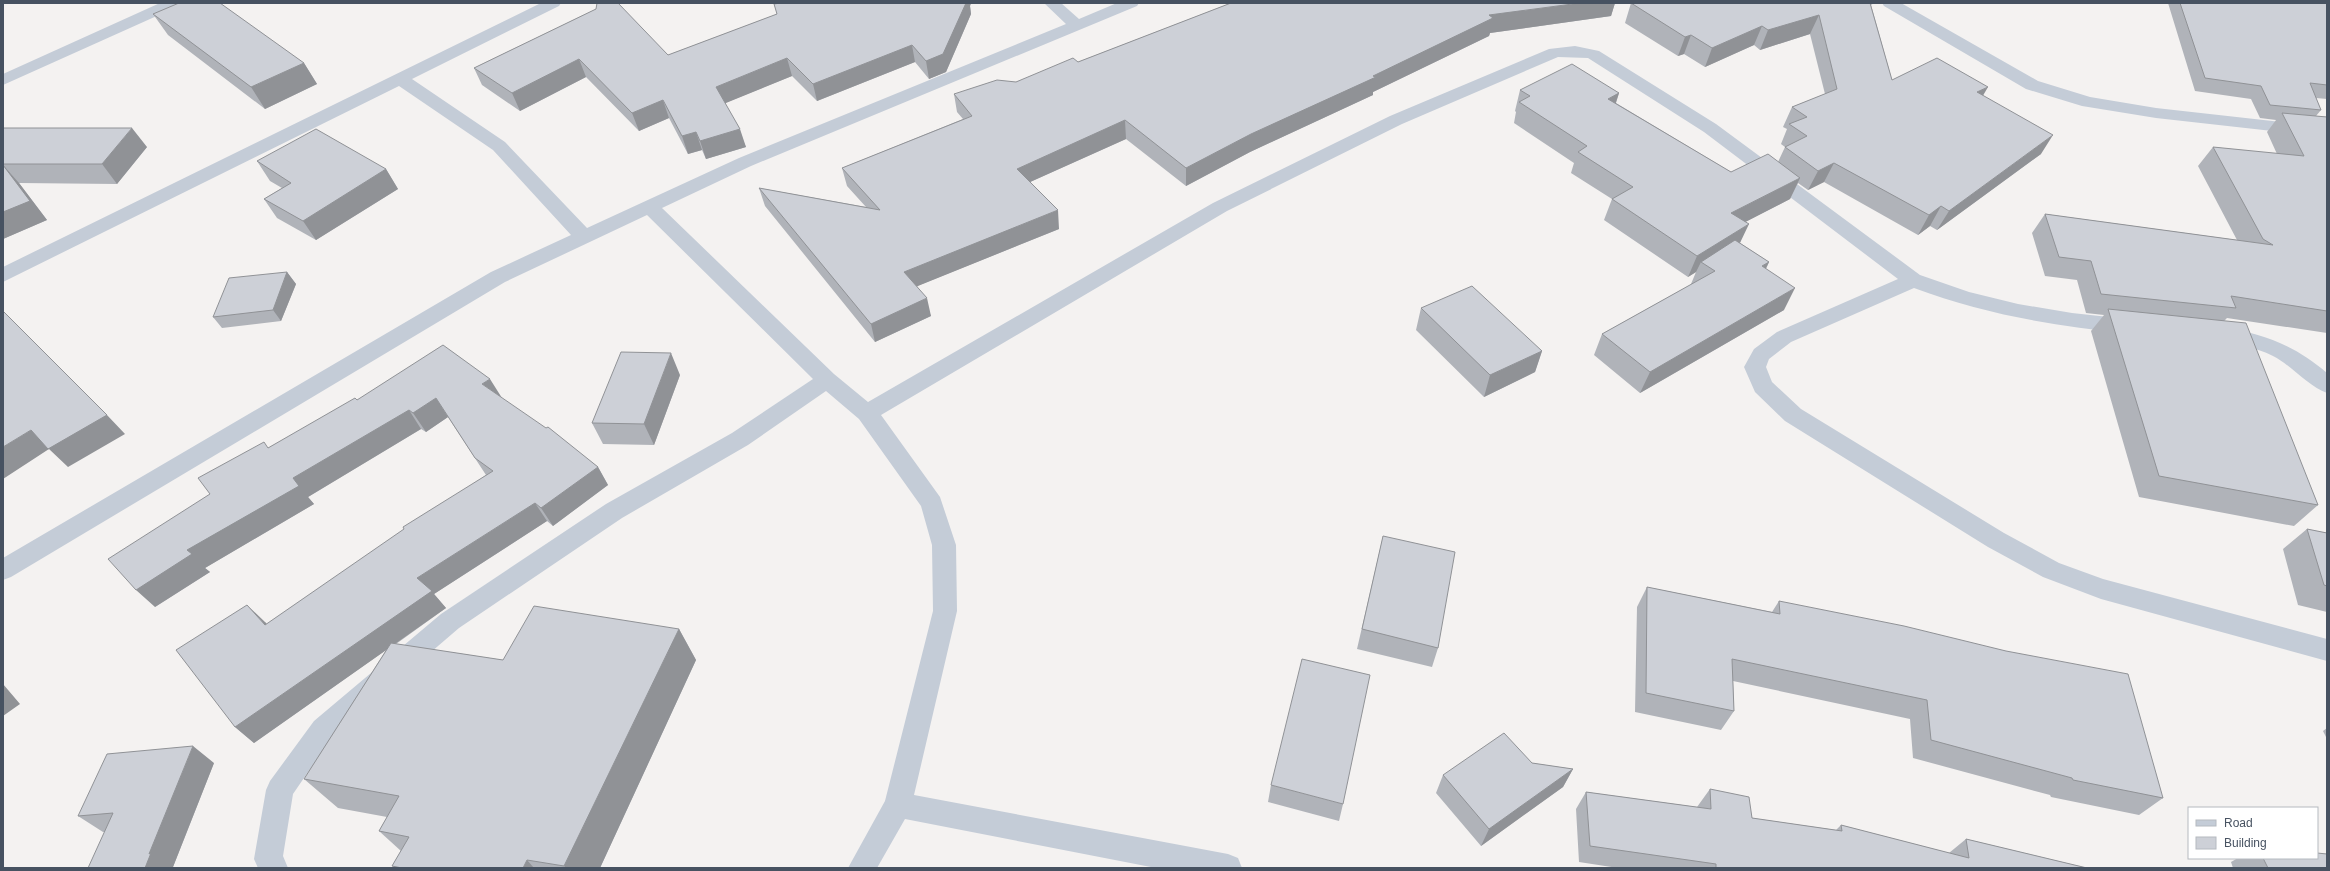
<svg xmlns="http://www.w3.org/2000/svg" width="2330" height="871" viewBox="0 0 2330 871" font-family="Arial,sans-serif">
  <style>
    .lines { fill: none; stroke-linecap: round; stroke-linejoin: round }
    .minor { fill: #c4ccd7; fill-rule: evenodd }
    .wall { fill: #b0b3b9 }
    .shaded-wall { fill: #909296 }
    .building { fill: #cdd0d7; stroke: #909296 }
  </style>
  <rect width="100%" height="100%" fill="#f4f2f1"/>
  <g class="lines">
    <path class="minor" d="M160,3H181L179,6L3,85V74Z
      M541,3H561L559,6L412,79L505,142L587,228L739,158L1066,24L1044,3H1061L1079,19L1117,3H1139L1137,6L751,166L662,208L834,374L868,402L1213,203L1390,116L1549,49L1575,46L1599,51L1716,124L1920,275L1969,292L2018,304L2072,313L2127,319L2134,321L2137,326L2134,331L2127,333C2054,326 1983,314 1914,288L1791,342L1769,359L1766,367L1772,382L1801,409L2004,533L2059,563L2103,579L2327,639V661L2101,599L2043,577L1988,547L1785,421L1755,392L1744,367L1754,349L1777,332L1898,279L1704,132L1588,58L1558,57L1402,124L1227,211L881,415L940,497L956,545L957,611L914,795L1228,854L1238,858L1242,868H1156L905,819L877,868H848L885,801L933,611L932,545L921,506L859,419L826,391L748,445L622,518L459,628L332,737L293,794L283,856L288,868H258L254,859L266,790L270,781L314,721L441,614L606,504L732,433L813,379L647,215L505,282L11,577L3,580V558L491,272L571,235L493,150L399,86L3,282V267Z
      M1882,3H1901L2038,81L2090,97L2156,108L2327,127V137L2156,118L2082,106L2026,89L1884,6Z
      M2223,328C2263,333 2296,346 2327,373V393C2309,387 2291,365 2273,356C2255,346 2235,346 2216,340L2213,335L2216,330Z"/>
  </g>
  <path class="wall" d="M780,3H971L970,6L971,14L946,72L929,79L915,62L817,101L792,76L725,103L746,147L706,159L702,150L688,154L669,118L639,131L586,77L520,111L482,85L474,68L596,9L668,55L777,14L774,4Z
    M1231,3H1615L1611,16L1490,33L1489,36L1373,92V95L1250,152L1186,186L1126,139L1030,182L1059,229L917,286L931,316L875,342L765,206L759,188L866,207L847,186L842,168L963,119L957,112L954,94L1016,82L1078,62Z
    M1631,3H1874L1871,5L1892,80L1983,96L2041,154L1937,230L1930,226L1918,235L1824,182L1808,190L1798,183L1790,199L1745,222L1740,243L1769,262L1766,269L1784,310L1640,393L1594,355L1602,334L1692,284H1691L1696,272L1688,277L1604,220L1612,199L1571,173L1574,163L1514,123L1516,112L1515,111L1520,90L1619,93L1616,103L1731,172L1778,162L1785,147L1781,144L1787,129L1783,127L1792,107L1825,94L1810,34L1760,50L1754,45L1705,67L1684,54L1678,56L1625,23Z
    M2168,3H2327V99L2316,98L2321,110L2316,116L2327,117V333L2227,318L2224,321L2318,505L2294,526L2139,497L2091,331L2104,315L2086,313L2077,280L2045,276L2032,233L2045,214L2237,240L2198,166L2213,147L2277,154L2267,132L2276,120L2260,118L2251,99L2195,91Z
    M153,14L304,63L317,84L265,109L168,35Z
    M3,128L147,147L117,184L19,183L47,220L3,239Z
    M257,161L386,169L398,189L316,240L277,218L264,199L282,188L270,181Z
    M287,272L296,284L281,321L222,328L213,317Z
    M1421,308L1542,351L1535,372L1484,397L1416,330Z
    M680,375L654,445L603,444L592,423Z
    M501,398L598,467L608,485L553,526L547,521L434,594L446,608L396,644L503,660L679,629L696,660L600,868H395L392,866L401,851L379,831L387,817L338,808L304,779L386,650L254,743L235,727L265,622L267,624L486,475L448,417L426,432L421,429L308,497L314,504L205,568L210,572L155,607L210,494L268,448L357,400Z
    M2307,529L2327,533V612L2298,605L2283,549Z
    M1383,536L1438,648L1432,667L1357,649Z
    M1647,587L1772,612L1779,601L2163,798L2139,815L2051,797L2050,795L1913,758L1910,719L1733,681L1734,711L1721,730L1635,712L1637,607Z
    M2327,728V739L2323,731Z
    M214,763L173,867L105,832H103L78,816Z
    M1532,763L1573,769L1563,787L1481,846L1436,793L1443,775Z
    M1271,785L1343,804L1339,821L1268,802Z
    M1710,789L1752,818L1836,830L1841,825L1949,853L1966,839L2087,868H1618L1579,862L1576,809L1586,792L1697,807Z
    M2238,858H2317L2327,868H2233L2231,862Z"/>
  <path class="shaded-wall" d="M965,3H971L970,6L971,14L946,72L929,79L926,61Z
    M1580,3H1615L1611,16L1490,33L1489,36L1373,92V95L1250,152L1186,186V168L1251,134L1373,76L1489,15Z
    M1819,15L1810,34L1760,50L1768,30Z
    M1762,26L1754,45L1705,67L1712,48Z
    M1691,35L1684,54L1678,56L1685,37Z
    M912,45L915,62L817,101L813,84Z
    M787,58L792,76L721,105L716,87Z
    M579,59L586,77L520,111L512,93Z
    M304,63L317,84L265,109L251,87Z
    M1988,87L1977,106V92Z
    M1619,93L1612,114L1608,99Z
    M663,100L669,118L639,131L632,113Z
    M1125,120L1126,139L1019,187L1017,169Z
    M132,128L147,147L117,184L102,164Z
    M740,129L746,147L706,159L700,141Z
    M696,132L702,150L688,154L682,136Z
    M2053,135L2041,154L1937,230L1949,211Z
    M1834,163L1824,182L1808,190L1818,171Z
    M3,165L19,183L47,220L3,239Z
    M386,169L398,189L316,240L303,221Z
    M1800,178L1790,199L1722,234L1731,213Z
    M1941,206L1930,226L1918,235L1929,215Z
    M1058,210L1059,229L908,290L904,272Z
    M1749,224L1739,245L1701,262L1696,272L1688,277L1697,256Z
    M1769,262L1758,284L1762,266Z
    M287,272L296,284L281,321L273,310Z
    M1795,288L1784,310L1640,393L1650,372Z
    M927,298L931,316L875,342L871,324Z
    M1542,351L1535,372L1484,397L1490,375Z
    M671,353L680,375L654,445L644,424Z
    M490,379L502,398L482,384Z
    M436,398L448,417L426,432L413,413Z
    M409,410L421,429L308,497L314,504L205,568L210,572L155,607L136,590L187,550L293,478Z
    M107,415L125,434L68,467L49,449L3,479V447L31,430Z
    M598,467L608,485L553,526L541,508Z
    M535,503L547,521L434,594L446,608L254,743L235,727L417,578Z
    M247,605L265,622L283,643L265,625Z
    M679,629L696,660L600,868H566L564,866Z
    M3,684L20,704L3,716Z
    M193,746L214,763L173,867V868H145L149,854Z
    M1573,769L1563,787L1481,846L1489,829Z
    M527,860L534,868H523Z"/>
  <path class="building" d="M179,3H220L304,63L251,87L153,14Z
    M597,3H618L668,55L777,14L774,4L780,3H966L943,54L926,61L912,45L813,84L787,58L716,87L740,129L700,141L696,132L682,136L663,100L632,113L579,59L512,93L474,68L596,9Z
    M1231,3H1580L1489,15L1493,18L1373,76L1376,77L1251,134L1186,168L1125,120L1017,169L1058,210L904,272L927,298L871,324L759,188L880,210L842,168L972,116L954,94L997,80L1016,82L1073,58L1078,62Z
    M1631,3H1870L1892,80L1937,58L1988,87L1977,92L2053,135L1949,211L1941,206L1929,215L1834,163L1818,171L1785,147L1807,136L1789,124L1807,117L1792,107L1837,89L1819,15L1768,30L1762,26L1712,48L1691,35L1685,37Z
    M2180,3H2327V85L2310,83L2321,110L2270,105L2261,86L2205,78Z
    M1572,64L1619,93L1608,99L1731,172L1768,154L1800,178L1731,213L1749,224L1697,256L1612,199L1633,187L1578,152L1587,146L1519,102L1530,96L1520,90Z
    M2282,113L2327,117V311L2231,296L2236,308L2101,294L2091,261L2059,257L2045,214L2273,245L2263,239L2213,147L2304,156Z
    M3,128H132L102,164H3Z
    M316,129L386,169L303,221L264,199L291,183L257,161Z
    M3,165L30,201L3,212Z
    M1735,240L1769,262L1762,266L1795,288L1650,372L1602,334L1715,271L1701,262Z
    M287,272L273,310L213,317L229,278Z
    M1472,286L1542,351L1490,375L1421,308Z
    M2108,309L2246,323L2318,505L2159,476Z
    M3,311L107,415L48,449L31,430L3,447Z
    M443,345L490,379L482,384L546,428L548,427L598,467L541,508L535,503L417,578L432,591L235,727L176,650L247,605L265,625L404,529L403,527L493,471L475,458L436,398L413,413L409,410L293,478L299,486L187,550L192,554L136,590L108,559L210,494L198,478L264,442L268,448L355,398L357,400Z
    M621,352L671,353L644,424L592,423Z
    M2307,529L2327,533V586L2324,585Z
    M1383,536L1455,552L1438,648L1362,629Z
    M1647,587L1780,614L1779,601L1904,626L2006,651L2128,674L2163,798L2073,780L2072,778L1931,740L1927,700L1732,659L1734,711L1646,693Z
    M534,606L679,629L564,866L527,860L523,868H402L392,866L409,837L379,831L399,796L304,779L391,643L503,660Z
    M1302,659L1370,675L1343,804L1271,785Z
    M1504,733L1532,763L1573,769L1489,829L1443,775Z
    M193,746L149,854L151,853L145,868H88L113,813L78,816L107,754Z
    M1710,789L1749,797L1752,818L1842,831L1841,825L1969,858L1966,839L2087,868H1716V864L1590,846L1586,792L1711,809Z
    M2317,853L2327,854V868H2268L2263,858H2317Z"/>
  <rect width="2330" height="871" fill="none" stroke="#475261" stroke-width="8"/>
  <rect x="2188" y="807" width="130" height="52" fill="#ffffff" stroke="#b5bac0"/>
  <rect x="2196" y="820" width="20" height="6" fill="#c4ccd7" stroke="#b5bac0"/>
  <text x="2224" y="827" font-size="12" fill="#475261">Road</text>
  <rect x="2196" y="837" width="20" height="12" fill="#cdd0d7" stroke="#b5bac0"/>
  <text x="2224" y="847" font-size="12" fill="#475261">Building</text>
</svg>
